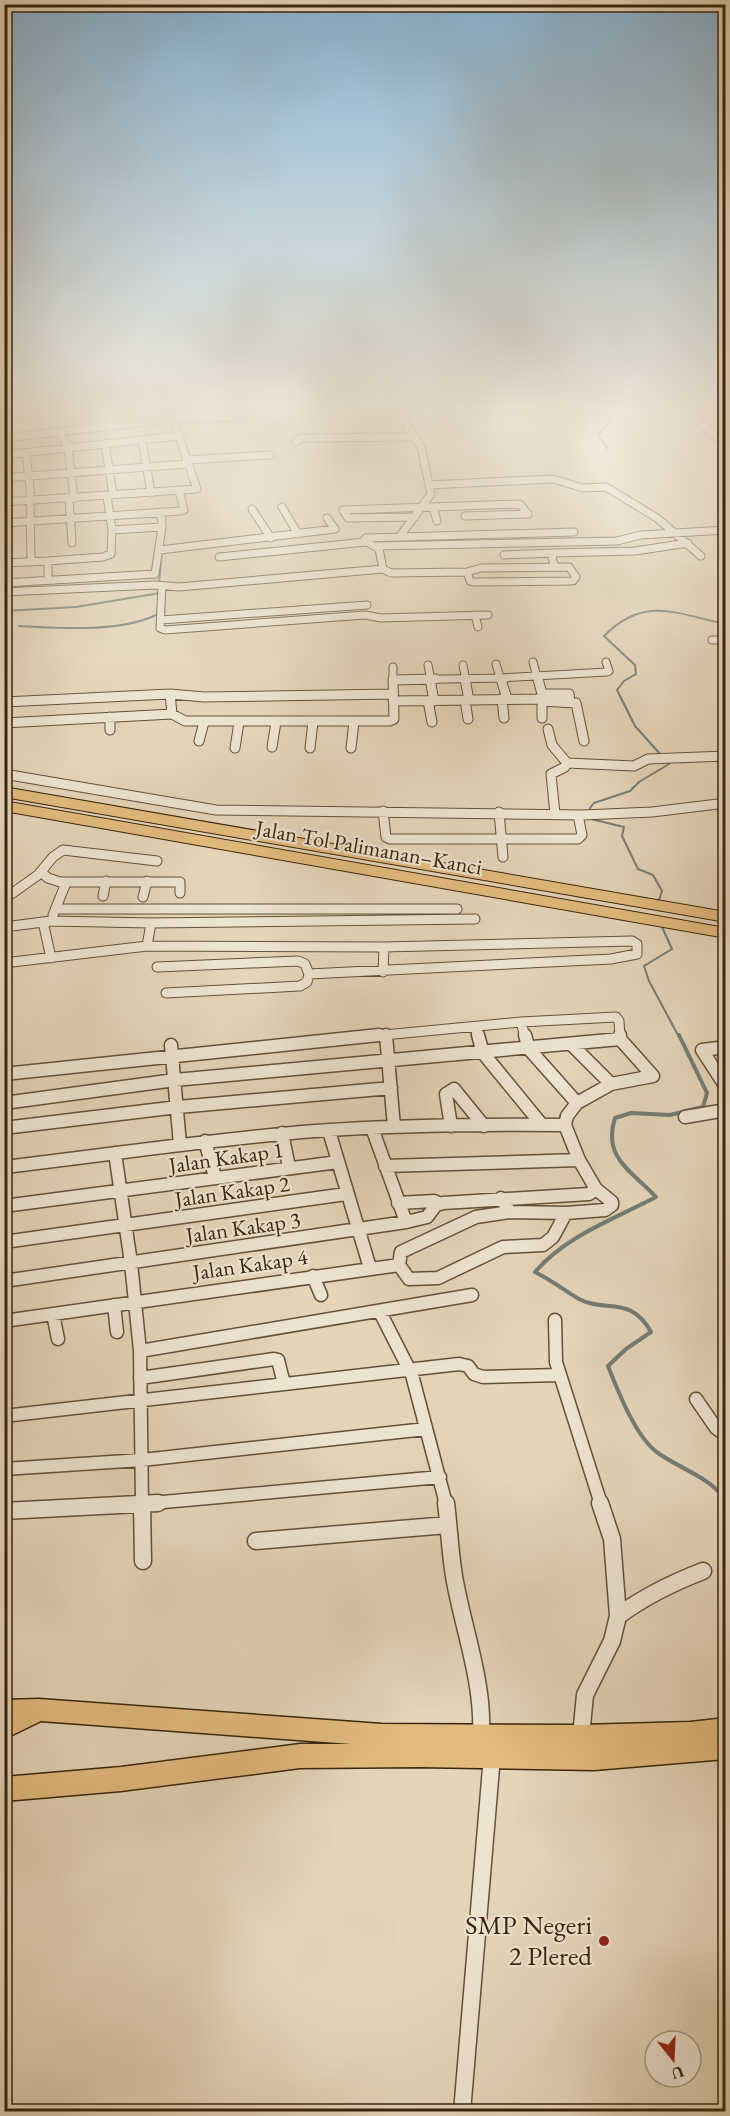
<svg xmlns="http://www.w3.org/2000/svg" width="730" height="2116" viewBox="0 0 730 2116" font-family="'EB Garamond',serif">
  <style>
    .lines { fill: none; stroke-linecap: round; stroke-linejoin: round }
    .stream-far1 { stroke: #747c74; stroke-width: 2 }
    .stream { stroke: #747c74; stroke-width: 4 }
    .minor-far3-casing { stroke: #645137; stroke-width: 9 }
    .minor-far2-casing { stroke: #645137; stroke-width: 11 }
    .minor-far1-casing { stroke: #645137; stroke-width: 15 }
    .minor-casing { stroke: #645137; stroke-width: 19 }
    .trunk-casing { stroke: #3a250c; stroke-width: 3 }
    .motorway-casing { stroke: #3a250c; stroke-width: 2 }
    .minor-far3 { stroke: #ede3d1; stroke-width: 7 }
    .minor-far2 { stroke: #ede3d1; stroke-width: 9 }
    .minor-far1 { stroke: #ede3d1; stroke-width: 12 }
    .minor { stroke: #ede3d1; stroke-width: 16 }
    .trunk { fill: #e2ba7c; fill-rule: evenodd }
    .motorway { fill: #e2ba7c; fill-rule: evenodd }
    .poi-dot { fill: #8f2418; stroke: #ede3d1; stroke-width: 2 }
    .labels { text-anchor: middle; stroke-width: 4.5; stroke-linejoin: round; paint-order: stroke }
    .street-label { font-size: 22px; fill: #3a250c; stroke: #ede3d1 }
    .near-poi-label { font-size: 27px; fill: #3a250c; stroke: #ede3d1; text-anchor: end }
  </style>
  <rect width="100%" height="100%" fill="#e4d4b8"/>
  <filter id="stains"><feTurbulence type="fractalNoise" baseFrequency=".00333" numOctaves="4"/><feColorMatrix values="0 0 0 0 .2 0 0 0 0 .09 0 0 0 0 .02 0 0 0 .5 -.17"/></filter>
  <radialGradient id="worn" r=".72"><stop offset=".6" stop-color="#630" stop-opacity="0"/><stop offset="1" stop-color="#630" stop-opacity=".3"/></radialGradient>
  <g class="lines">
    <path class="stream-far1" d="M594,408L612,419L598,435L608,449
      M159,583L162,551
      M4,611L76,607L160,593
      M19,626C59,628 122,633 158,614
      M661,755L635,726L617,690L624,681L636,674L635,665L604,636C645,595 676,614 726,624
      M590,813V808L594,803L630,791L639,782L669,764L666,760
      M591,819L624,827L622,836L638,869L653,875L662,891L659,900
      M662,927L672,949L644,966L649,981L679,1037"/>
    <path class="stream" d="M679,1035L707,1093L703,1107L670,1115L631,1113L615,1118C602,1158 632,1171 656,1197C614,1219 566,1236 535,1272C551,1280 564,1290 579,1299C605,1313 631,1295 651,1332L626,1349L608,1366C618,1391 636,1438 658,1453C682,1470 708,1476 726,1500"/>
    <defs>
      <path id="minor-far3" d="M130,408L137,422
        M685,408L726,446
        M399,413L421,447L431,494L400,536
        M60,431L68,448L74,498
        M4,438L173,419L551,408
        M142,440L151,493
        M296,442L301,438L416,437
        M105,443L113,495
        M26,453L30,488L31,562
        M4,455L179,436
        M186,460L270,455
        M4,478L187,464
        M429,485L553,479L583,488L606,487L657,518L701,556
        M69,498L72,543
        M4,502L197,489L173,419
        M282,507L298,534
        M433,507L437,521
        M252,509L271,538
        M415,517L348,518L343,510L520,504L528,514L465,516
        M4,523L181,511L184,510L179,491
        M112,530L162,527
        M376,546L617,541L641,535L726,530
        M160,550L335,529L327,518
        M504,555L554,553
        M219,557L365,542
        M48,561L103,557L111,554L112,530L107,496
        M4,563L48,561V580
        M555,567L552,558L554,553L635,551L688,543
        M569,567L576,577L573,581L473,582L470,581L467,572L481,568Z
        M383,569L379,549L364,540L366,538L574,532
        M4,583L155,574L162,527L161,512
        M162,586L160,628L165,630L365,615L381,618L488,615
        M4,592L156,585L179,587L383,569L391,573L467,572
        M475,615L478,627
        M161,620L367,605
        M712,640H726
        M533,662L538,681
        M496,664L501,681
        M428,665L431,681
        M463,665L466,681
        M393,667V681
        M394,680L501,678L607,672L609,671L606,662"/>
      <path id="minor-far2" d="M430,679L434,701
        M465,679L469,700
        M501,679L507,699
        M538,679L542,694V718
        M394,680L436,679
        M170,694L172,714L185,721H390L394,719L393,679
        M542,694H569L570,702
        M502,699L504,718
        M465,700L468,719
        M393,701L541,699
        M428,701L432,722
        M541,701L576,703L584,741
        M4,702L170,694L204,697L393,694
        M110,717V730
        M4,723L172,714
        M548,729L552,745L567,763
        M199,741L204,722
        M272,747L276,722
        M235,748L239,722
        M310,748L313,722
        M351,748L354,722
        M4,774L216,810L583,815L652,812L726,803
        M383,811L386,837L390,839H578L582,835L578,815
        M499,812L503,857
        M555,814L551,774L565,767L567,763L634,766L648,759L726,756
        M41,872L48,878L60,882H180V893
        M103,896L106,881
        M143,897L147,881
        M4,899L38,875L53,857L63,850L157,861
        M56,909H457
        M53,915L66,883
        M43,922L51,958
        M151,923L475,919
        M4,927L51,921L151,923L147,946
        M4,963L147,946L384,947L632,941L637,944V954L611,959L309,974
        M157,967L298,961L305,964L309,974L307,982L300,986L166,993
        M383,972L384,947
        M521,1022L525,1037
        M475,1027L478,1037
        M363,1037L521,1022L616,1017L619,1021L620,1037"/>
      <path id="minor-far1" d="M386,1035L394,1127
        M478,1035L483,1053L542,1125
        M525,1035L529,1049L577,1103
        M171,1045L180,1144
        M572,1045L611,1084
        M726,1047L702,1050L726,1087
        M4,1074L379,1035
        M4,1103L175,1080L620,1039
        M685,1117L726,1110
        M451,1126L446,1094L454,1089L484,1126
        M4,1128L178,1107L391,1088
        M372,1128L406,1222
        M329,1131L370,1268
        M282,1133L289,1167
        M205,1141L215,1177
        M115,1153L131,1263L140,1351L142,1504
        M385,1166L579,1160
        M4,1167C108,1155 211,1139 315,1131C398,1125 482,1124 565,1125
        M398,1203L434,1201L439,1204
        M4,1206L338,1162
        M566,1213L605,1210L612,1205V1202L596,1189L579,1160L565,1125L567,1116L577,1103L611,1084L653,1076L620,1039V1035
        M4,1242L346,1194
        M399,1265L401,1252L476,1217L510,1212
        M313,1276L321,1295
        M4,1281L406,1222L427,1217L436,1205L443,1203L589,1194L596,1189
        M114,1305L117,1332
        M380,1312L412,1375L446,1504
        M53,1314L58,1339
        M555,1320L556,1362L601,1504
        M4,1321L399,1265L409,1279L438,1278L503,1247L543,1245L553,1237L566,1213L510,1212L501,1198
        M140,1351L472,1295
        M140,1378L274,1359L278,1360L284,1384
        M696,1399L716,1428L726,1435
        M4,1416L459,1364L468,1366L474,1374L483,1377L560,1375
        M4,1469L142,1460L426,1429
        M141,1504L440,1477"/>
      <path id="minor" d="M142,1503L143,1561
        M446,1503C449,1527 450,1552 454,1576C463,1629 484,1682 481,1736
        M600,1503L612,1539L618,1616
        M4,1511L158,1503
        M256,1541L448,1525
        M581,1736L585,1695L612,1641L618,1616C645,1596 672,1583 703,1571
        M462,2112L492,1756"/>
      <path id="trunk" d="M39,1699L382,1724L581,1725L690,1722L726,1718V1759L594,1770L419,1767L300,1768L121,1791L4,1801V1777L121,1767L300,1744H351L41,1721L4,1739V1700Z"/>
      <path id="motorway" d="M4,787L726,912V922L4,797Z
        M4,801L726,928V938L4,811Z"/>
    </defs>
    <use href="#minor-far3" class="minor-far3-casing"/>
    <use href="#minor-far2" class="minor-far2-casing"/>
    <use href="#minor-far1" class="minor-far1-casing"/>
    <use href="#minor" class="minor-casing"/>
    <use href="#trunk" class="trunk-casing"/>
    <use href="#motorway" class="motorway-casing"/>
    <use href="#minor-far3" class="minor-far3"/>
    <use href="#minor-far2" class="minor-far2"/>
    <use href="#minor-far1" class="minor-far1"/>
    <use href="#minor" class="minor"/>
    <use href="#trunk" class="trunk"/>
    <use href="#motorway" class="motorway"/>
  </g>
  <linearGradient id="sky" x2="0" y2="1"><stop stop-color="#89b5d5"/><stop offset="0.58" stop-color="#f3ecdf"/><stop offset="1" stop-color="#f3ecdf" stop-opacity="0"/></linearGradient>
  <rect width="730" height="705" fill="url(#sky)"/>
  <circle class="poi-dot" cx="604" cy="1941" r="6"/>
  <g class="labels">
    <g class="street-label">
      <text transform="translate(369 847) rotate(10)" y="8">Jalan Tol Palimanan–Kanci</text>
      <text transform="translate(226 1157) rotate(-8)" y="8">Jalan Kakap 1</text>
      <text transform="translate(232 1191) rotate(-8)" y="8">Jalan Kakap 2</text>
      <text transform="translate(243 1227) rotate(-8)" y="8">Jalan Kakap 3</text>
      <text transform="translate(250 1264) rotate(-8)" y="8">Jalan Kakap 4</text>
    </g>
    <g class="near-poi-label">
      <text x="592" y="1934">SMP Negeri<tspan x="592" dy="31">2 Plered</tspan></text>
    </g>
  </g>
  <rect width="730" height="2116" fill="none" stroke="#e4d4b8" stroke-width="24"/>
  <rect x="6" y="6" width="718" height="2104" fill="none" stroke="#3a250c" stroke-width="3"/>
  <rect x="12" y="12" width="706" height="2092" fill="none" stroke="#3a250c" stroke-width="1.5"/>
  <g transform="translate(673 2059) rotate(162)"><circle r="28" fill="#ede3d1" stroke="#a59782" stroke-width="1.5"/>
  <path d="M0-4.5L10 22L0 15L-10 22Z" fill="#8f2418"/>
  <text y="-9" font-size="16" font-weight="bold" text-anchor="middle" fill="#3a250c">U</text>
  </g>
  <rect width="100%" height="100%" filter="url(#stains)"/>
  <rect width="100%" height="100%" fill="url(#worn)"/>
</svg>
